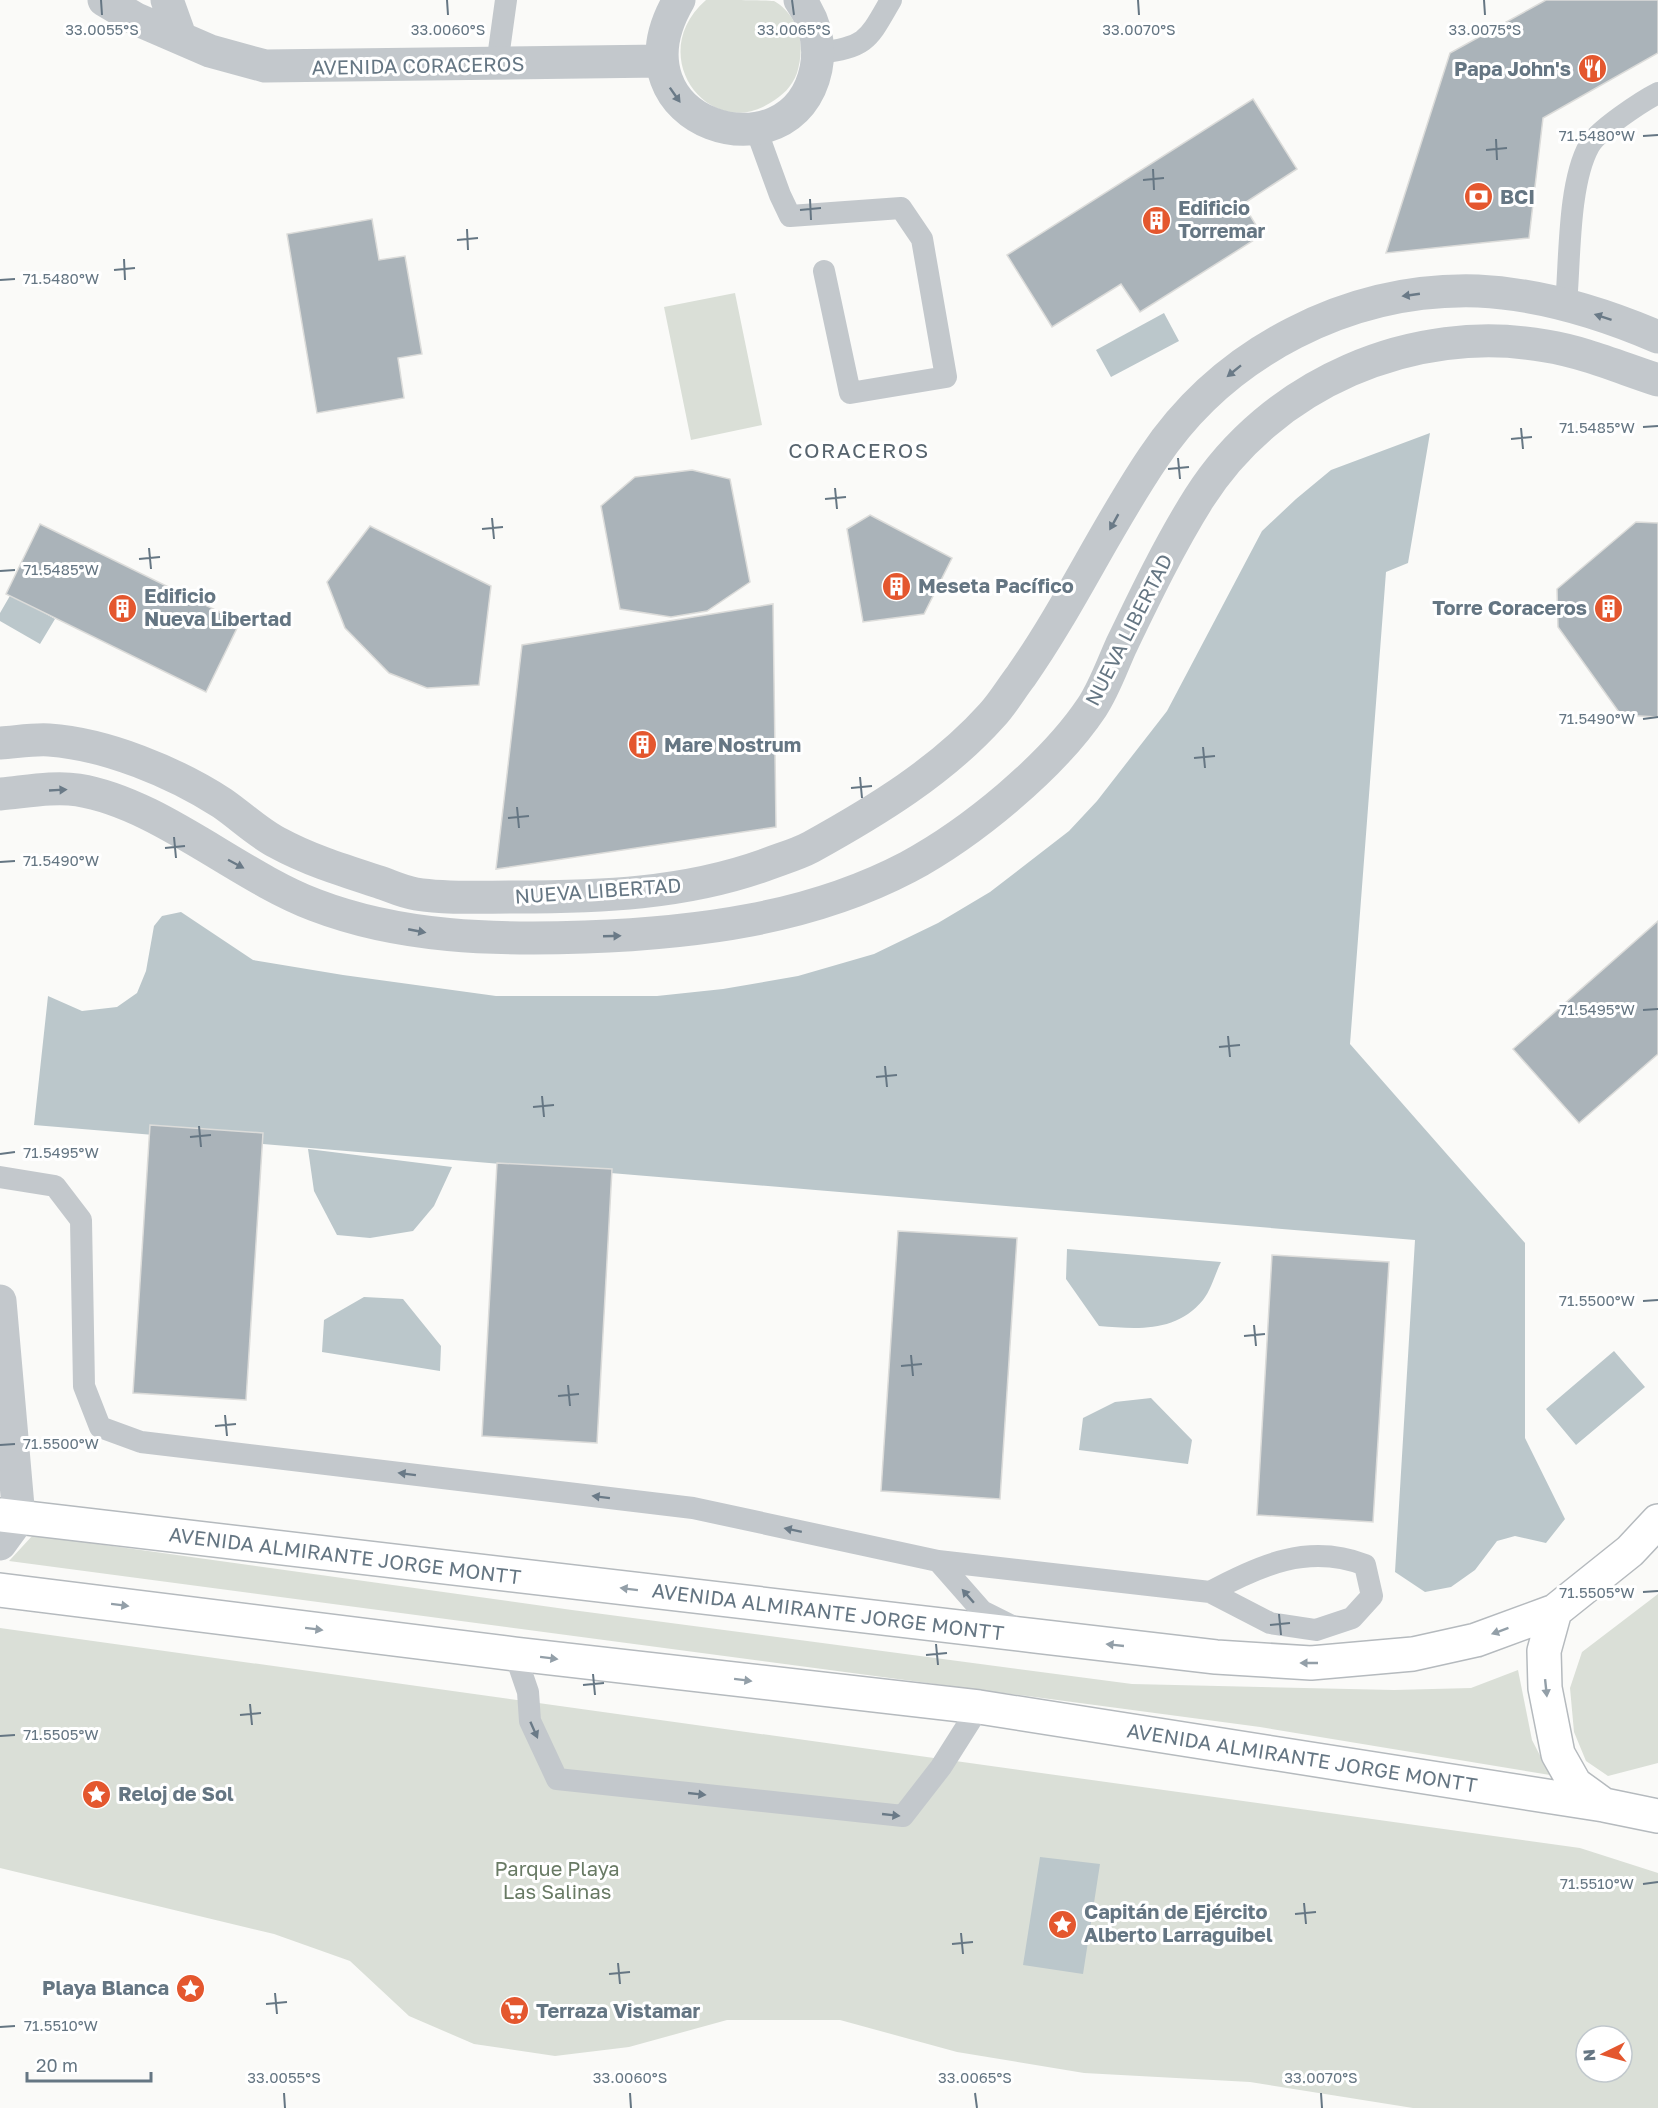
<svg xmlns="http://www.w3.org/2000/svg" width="1658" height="2108" viewBox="0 0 1658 2108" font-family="'Golos Text',sans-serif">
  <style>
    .green { fill: #dadfd7; fill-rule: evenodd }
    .water { fill: #bbc7cb }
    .building { fill: #aab3b9; stroke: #dcdcda; stroke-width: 1.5 }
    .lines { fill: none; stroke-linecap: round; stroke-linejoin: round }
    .primary-casing { stroke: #b5babe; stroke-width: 36 }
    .service { stroke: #c3c8cc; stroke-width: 22 }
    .minor { stroke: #c3c8cc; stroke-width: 33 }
    .tertiary { stroke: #c3c8cc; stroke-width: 33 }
    .primary { stroke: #fff; stroke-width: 33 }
    .oneway { fill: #6a7a87 }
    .oneway2 { fill: #939fa8 }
    .ticks { fill: none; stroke: #657683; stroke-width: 2 }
    .labels { text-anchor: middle; stroke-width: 6; stroke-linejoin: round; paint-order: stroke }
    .street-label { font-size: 20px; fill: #657683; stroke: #fff }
    .poi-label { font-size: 20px; font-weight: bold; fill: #657683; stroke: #fff; text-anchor: start }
    .park-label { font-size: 20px; fill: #687a64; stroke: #fff }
    .neighbourhood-label { font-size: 21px; letter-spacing: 1.5px; fill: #57646e; stroke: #fff }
    .ticks-label { font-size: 15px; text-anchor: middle; fill: #657683; stroke: #fff; stroke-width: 6; stroke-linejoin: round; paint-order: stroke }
  </style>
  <rect width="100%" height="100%" fill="#fafaf8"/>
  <path class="green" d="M706,0C720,0 764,0 774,1C782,5 789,13 793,20C803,36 802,57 797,73C792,87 782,96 770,103C709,142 643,55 706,0Z
    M735,293L762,425L691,440L664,307Z
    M33,1535L572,1610L1132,1684L1394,1690L1471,1688L1518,1670L1532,1740L1550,1775L1260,1727L9,1561Z
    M1658,1594V1763L1608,1776L1586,1761L1574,1732L1570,1688L1582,1652Z
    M0,1628L1580,1848L1658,1873V2108H1413L1250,2082L1084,2073L957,2052L840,2020H727L629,2047L555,2056L474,2044L409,2016L350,1961L274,1934L0,1868ZM1586,2036H1622V2072H1586Z"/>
  <path class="water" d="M1164,313L1179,341L1111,377L1096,350Z
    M1430,433L1408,563L1386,572L1350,1044L1525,1243V1438L1565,1519L1546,1543L1515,1536L1497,1541L1475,1570L1451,1587L1425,1592L1395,1572L1415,1240L34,1125L48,996L82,1011L117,1007L137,993L146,971L154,926L162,916L181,912L253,960L343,975L496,996H657L723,989L798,976L874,954L938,923L990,892L1069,831L1097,801L1167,711L1262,531L1296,499L1331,470Z
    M11,594L55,619L40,644L0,621V613Z
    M308,1149L452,1167L434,1206L413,1231L370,1238L337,1235L314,1191Z
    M1067,1249L1221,1262C1215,1274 1211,1290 1203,1300C1176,1333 1137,1329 1099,1326L1066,1279Z
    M364,1297L403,1299L441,1346L440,1371L322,1352L324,1320Z
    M1614,1351L1645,1387L1576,1445L1546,1409Z
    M1151,1398L1192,1440L1188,1464L1079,1450L1083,1418L1115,1402Z
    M1040,1857L1100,1864L1083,1974L1023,1965Z"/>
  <path class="building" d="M1546,0H1658V53L1543,118L1529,238L1386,253L1450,53Z
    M1253,99L1297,169L1243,204L1262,235L1140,312L1121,284L1052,327L1007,255Z
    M372,219L379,260L405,256L422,354L398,358L404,398L317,413L287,234Z
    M692,470L730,479L750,582L707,611L671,617L620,609L601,506L635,477Z
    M870,515L952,558L924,614L863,622L847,529Z
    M1636,522L1658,523V717L1621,715L1558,627L1557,589Z
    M40,524L240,622L206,692L6,594Z
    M370,526L491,586L479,685L427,688L389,673L345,628L327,582Z
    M773,604L776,827L496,869L522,645Z
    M1658,921V1054L1579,1123L1513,1049Z
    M150,1125L263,1133L246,1400L133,1393Z
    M497,1163L612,1169L597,1443L482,1436Z
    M898,1231L1017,1238L1000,1499L881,1491Z
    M1272,1255L1389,1262L1373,1522L1257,1515Z"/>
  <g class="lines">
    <defs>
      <path id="primary" d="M0,1515L1036,1636L1216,1657L1311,1663L1413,1654L1476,1640L1555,1611L1630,1551L1658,1521
        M0,1590L515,1654L979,1707L1604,1805L1658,1816
        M1555,1611L1544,1651L1545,1688L1558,1754L1575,1784L1604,1805"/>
    </defs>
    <use href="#primary" class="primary-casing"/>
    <path class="service" d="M819,53C867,47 868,40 891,0
      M497,65L506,0
      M756,129L780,195L790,216L901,208L922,239L946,377L850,393L824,271
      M1566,305C1570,260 1568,184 1589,146C1597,131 1642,101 1658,93
      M0,1177L55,1186L81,1220L84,1386L100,1427L141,1442L693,1508L938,1561L982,1611L1012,1626
      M938,1561L1210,1592L1270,1623L1316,1630L1352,1618L1372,1596L1365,1565C1309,1543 1260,1565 1210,1592
      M515,1654L528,1692L530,1721L557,1779L903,1816L941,1767L979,1707"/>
    <path class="minor" d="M104,0L136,19L210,51L265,66L661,61
      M167,0L180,36
      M679,0C606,125 793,181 816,69C821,43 815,21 800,0"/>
    <path class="tertiary" d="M0,743C16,742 33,739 49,740C106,744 174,772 222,803C241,816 258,833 278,843C309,860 345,871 379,882C391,886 403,892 416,894C447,899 482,897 514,897C600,897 684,894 765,865C780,859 796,855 811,847C876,811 942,771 992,715C1003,703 1011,689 1021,676C1070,606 1105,529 1153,458C1224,351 1350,287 1478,291C1540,294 1602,313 1658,337
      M0,794C24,792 54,786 78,790C159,803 238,876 315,905C401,938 495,940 585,937C695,933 809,919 908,867C971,833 1052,767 1092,707C1104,689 1112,666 1121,646C1145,596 1170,544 1199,498C1271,384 1413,322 1546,346C1584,352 1621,368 1658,380
      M0,1301L19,1518L0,1544"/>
    <use href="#primary" class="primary"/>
  </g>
  <defs><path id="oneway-solid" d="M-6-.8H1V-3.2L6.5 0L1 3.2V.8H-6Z" transform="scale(1.5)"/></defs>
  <g class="oneway">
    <use href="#oneway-solid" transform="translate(675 95) rotate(55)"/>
    <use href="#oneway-solid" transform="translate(1411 295) rotate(172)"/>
    <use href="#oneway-solid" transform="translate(1603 317) rotate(-162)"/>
    <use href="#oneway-solid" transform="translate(1234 371) rotate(141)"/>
    <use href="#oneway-solid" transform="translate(1114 522) rotate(119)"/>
    <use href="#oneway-solid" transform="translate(58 790) rotate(-3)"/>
    <use href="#oneway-solid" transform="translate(236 864) rotate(28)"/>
    <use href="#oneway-solid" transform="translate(417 931) rotate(11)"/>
    <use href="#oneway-solid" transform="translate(612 936) rotate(-2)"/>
    <use href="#oneway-solid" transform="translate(407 1474) rotate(-173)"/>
    <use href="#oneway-solid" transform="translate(601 1497) rotate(-173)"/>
    <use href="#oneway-solid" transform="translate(793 1530) rotate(-168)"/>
    <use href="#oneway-solid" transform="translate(968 1596) rotate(-131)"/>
    <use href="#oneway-solid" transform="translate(534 1730) rotate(66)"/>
    <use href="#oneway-solid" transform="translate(697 1794) rotate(6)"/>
    <use href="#oneway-solid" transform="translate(891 1815) rotate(6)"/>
  </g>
  <g class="oneway2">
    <use href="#oneway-solid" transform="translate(629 1589) rotate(-173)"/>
    <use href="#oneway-solid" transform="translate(120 1605) rotate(7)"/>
    <use href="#oneway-solid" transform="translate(314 1629) rotate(7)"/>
    <use href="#oneway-solid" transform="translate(1500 1631) rotate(160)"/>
    <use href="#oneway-solid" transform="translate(1115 1645) rotate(-174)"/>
    <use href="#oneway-solid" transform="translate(549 1658) rotate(7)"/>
    <use href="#oneway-solid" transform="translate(1309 1663) rotate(-180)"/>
    <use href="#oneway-solid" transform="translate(743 1680) rotate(7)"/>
    <use href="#oneway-solid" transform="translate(1546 1688) rotate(84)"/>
  </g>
  <path class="ticks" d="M101,0L102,15M447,0L448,15M792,0L794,15M1138,0L1139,15M1484,0L1485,15M1643,136L1658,135M1496,139L1497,160M1486,150L1507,148M1153,169L1154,190M1143,180L1164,178M810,199L811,220M800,210L821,208M467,229L468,250M457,240L478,238M124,259L125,280M114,270L135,268M0,280L15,279M1643,427L1658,426M1521,428L1523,449M1511,439L1532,437M1178,458L1180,479M1168,469L1189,467M835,488L837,509M825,499L846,497M492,518L494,539M482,529L503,527M149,548L151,569M139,559L160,557M0,571L15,570M1643,719L1658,717M1203,747L1205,768M1194,758L1215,756M860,777L862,798M851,788L872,786M517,807L519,828M508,818L529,816M174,837L176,858M165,848L185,846M0,862L15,861M1643,1010L1658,1009M1228,1036L1230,1057M1219,1047L1240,1045M885,1066L887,1087M876,1077L897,1075M542,1096L544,1117M533,1107L554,1105M199,1126L201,1147M190,1137L211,1135M0,1154L15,1152M1643,1301L1658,1300M1254,1325L1256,1346M1244,1336L1265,1334M911,1355L913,1376M901,1366L922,1364M568,1385L570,1406M558,1396L579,1394M225,1415L227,1436M215,1426L236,1424M0,1445L15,1444M1643,1592L1658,1591M1279,1614L1281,1635M1270,1625L1290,1623M936,1644L938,1665M926,1655L947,1653M593,1674L595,1695M583,1685L604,1683M250,1704L252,1725M240,1715L261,1713M0,1736L15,1735M1643,1884L1658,1882M1304,1903L1306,1924M1295,1914L1316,1912M961,1933L963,1954M952,1944L973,1942M618,1963L620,1984M609,1974L630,1972M275,1993L277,2014M266,2004L287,2002M0,2027L15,2026M284,2093L285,2108M630,2093L631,2108M975,2093L977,2108M1321,2093L1322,2108"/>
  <defs>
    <symbol id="restaurant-disc" viewBox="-11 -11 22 22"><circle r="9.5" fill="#e4572e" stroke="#fff"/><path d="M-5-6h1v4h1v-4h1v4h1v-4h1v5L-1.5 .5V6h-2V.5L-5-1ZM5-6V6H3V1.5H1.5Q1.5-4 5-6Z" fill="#fff"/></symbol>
    <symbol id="bank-disc" viewBox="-11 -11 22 22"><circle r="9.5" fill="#e4572e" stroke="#fff"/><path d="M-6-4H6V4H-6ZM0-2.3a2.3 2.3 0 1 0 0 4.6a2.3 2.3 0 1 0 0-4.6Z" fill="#fff"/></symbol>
    <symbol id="building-disc" viewBox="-11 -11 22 22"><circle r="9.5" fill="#e4572e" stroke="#fff"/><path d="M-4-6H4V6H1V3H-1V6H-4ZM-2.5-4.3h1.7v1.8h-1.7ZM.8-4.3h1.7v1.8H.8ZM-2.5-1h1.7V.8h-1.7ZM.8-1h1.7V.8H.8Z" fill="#fff"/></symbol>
    <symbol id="sight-disc" viewBox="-11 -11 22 22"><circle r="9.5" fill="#e4572e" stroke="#fff"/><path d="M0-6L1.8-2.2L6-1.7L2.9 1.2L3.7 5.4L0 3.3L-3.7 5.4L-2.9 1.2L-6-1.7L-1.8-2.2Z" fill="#fff"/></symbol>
    <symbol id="supermarket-disc" viewBox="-11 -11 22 22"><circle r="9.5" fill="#e4572e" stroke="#fff"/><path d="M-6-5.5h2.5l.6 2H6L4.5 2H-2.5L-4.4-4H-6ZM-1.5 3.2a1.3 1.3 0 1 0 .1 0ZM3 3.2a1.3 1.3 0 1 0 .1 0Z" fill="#fff"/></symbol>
  </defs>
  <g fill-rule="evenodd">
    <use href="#restaurant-disc" x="1576" y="52" width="33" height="33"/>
    <use href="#bank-disc" x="1462" y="180" width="33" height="33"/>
    <use href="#building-disc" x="1140" y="204" width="33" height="33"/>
    <use href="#building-disc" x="880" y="570" width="33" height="33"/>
    <use href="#building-disc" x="106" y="592" width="33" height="33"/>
    <use href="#building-disc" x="1592" y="592" width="33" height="33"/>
    <use href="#building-disc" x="626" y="728" width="33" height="33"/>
    <use href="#sight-disc" x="80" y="1778" width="33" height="33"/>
    <use href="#sight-disc" x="1046" y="1908" width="33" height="33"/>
    <use href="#sight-disc" x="174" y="1972" width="33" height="33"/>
    <use href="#supermarket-disc" x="498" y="1994" width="33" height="33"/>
  </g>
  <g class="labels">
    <g class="street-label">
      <text transform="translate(418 66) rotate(-1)" y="7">AVENIDA CORACEROS</text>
      <text transform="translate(1129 630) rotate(-63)" y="7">NUEVA LIBERTAD</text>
      <text transform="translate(598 891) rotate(-4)" y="7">NUEVA LIBERTAD</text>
      <text transform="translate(345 1556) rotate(7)" y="7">AVENIDA ALMIRANTE JORGE MONTT</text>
      <text transform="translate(828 1612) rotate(7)" y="7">AVENIDA ALMIRANTE JORGE MONTT</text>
      <text transform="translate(1302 1758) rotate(9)" y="7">AVENIDA ALMIRANTE JORGE MONTT</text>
    </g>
    <g class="poi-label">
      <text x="1571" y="76" text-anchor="end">Papa John's</text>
      <text x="1500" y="204">BCI</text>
      <text x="1178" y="215">Edificio<tspan x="1178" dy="23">Torremar</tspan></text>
      <text x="918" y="593">Meseta Pacífico</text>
      <text x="144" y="603">Edificio<tspan x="144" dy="23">Nueva Libertad</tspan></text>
      <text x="1587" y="615" text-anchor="end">Torre Coraceros</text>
      <text x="664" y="752">Mare Nostrum</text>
      <text x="118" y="1801">Reloj de Sol</text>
      <text x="1084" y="1919">Capitán de Ejército<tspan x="1084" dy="23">Alberto Larraguibel</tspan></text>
      <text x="169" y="1995" text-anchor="end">Playa Blanca</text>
      <text x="536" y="2018">Terraza Vistamar</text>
    </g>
    <g class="park-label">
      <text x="557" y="1876">Parque Playa<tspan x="557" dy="23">Las Salinas</tspan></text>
    </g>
    <g class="neighbourhood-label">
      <text x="859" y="458">CORACEROS</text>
    </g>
  </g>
  <g class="ticks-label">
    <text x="102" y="35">33.0055°S</text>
    <text x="448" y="35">33.0060°S</text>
    <text x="794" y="35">33.0065°S</text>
    <text x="1139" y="35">33.0070°S</text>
    <text x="1485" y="35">33.0075°S</text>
    <text x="1597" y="141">71.5480°W</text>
    <text x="61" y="284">71.5480°W</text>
    <text x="1597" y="433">71.5485°W</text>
    <text x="61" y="575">71.5485°W</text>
    <text x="1597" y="724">71.5490°W</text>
    <text x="61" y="866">71.5490°W</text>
    <text x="1597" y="1015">71.5495°W</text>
    <text x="61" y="1158">71.5495°W</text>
    <text x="1597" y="1306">71.5500°W</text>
    <text x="61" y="1449">71.5500°W</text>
    <text x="1597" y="1598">71.5505°W</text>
    <text x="61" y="1740">71.5505°W</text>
    <text x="1597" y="1889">71.5510°W</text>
    <text x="61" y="2031">71.5510°W</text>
    <text x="284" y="2083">33.0055°S</text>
    <text x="630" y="2083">33.0060°S</text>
    <text x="975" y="2083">33.0065°S</text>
    <text x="1321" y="2083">33.0070°S</text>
  </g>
  <g transform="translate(1604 2054) rotate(265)"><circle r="28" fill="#ffffff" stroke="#c1c8cd" stroke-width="1.5"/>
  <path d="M0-4.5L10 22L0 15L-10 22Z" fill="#e4572e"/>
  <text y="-9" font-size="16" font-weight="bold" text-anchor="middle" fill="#657683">N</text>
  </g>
  <path d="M27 2072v9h124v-9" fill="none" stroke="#657683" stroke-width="3"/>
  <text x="36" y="2072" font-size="18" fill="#657683" stroke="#ffffff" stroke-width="4.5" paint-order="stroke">20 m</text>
</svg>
